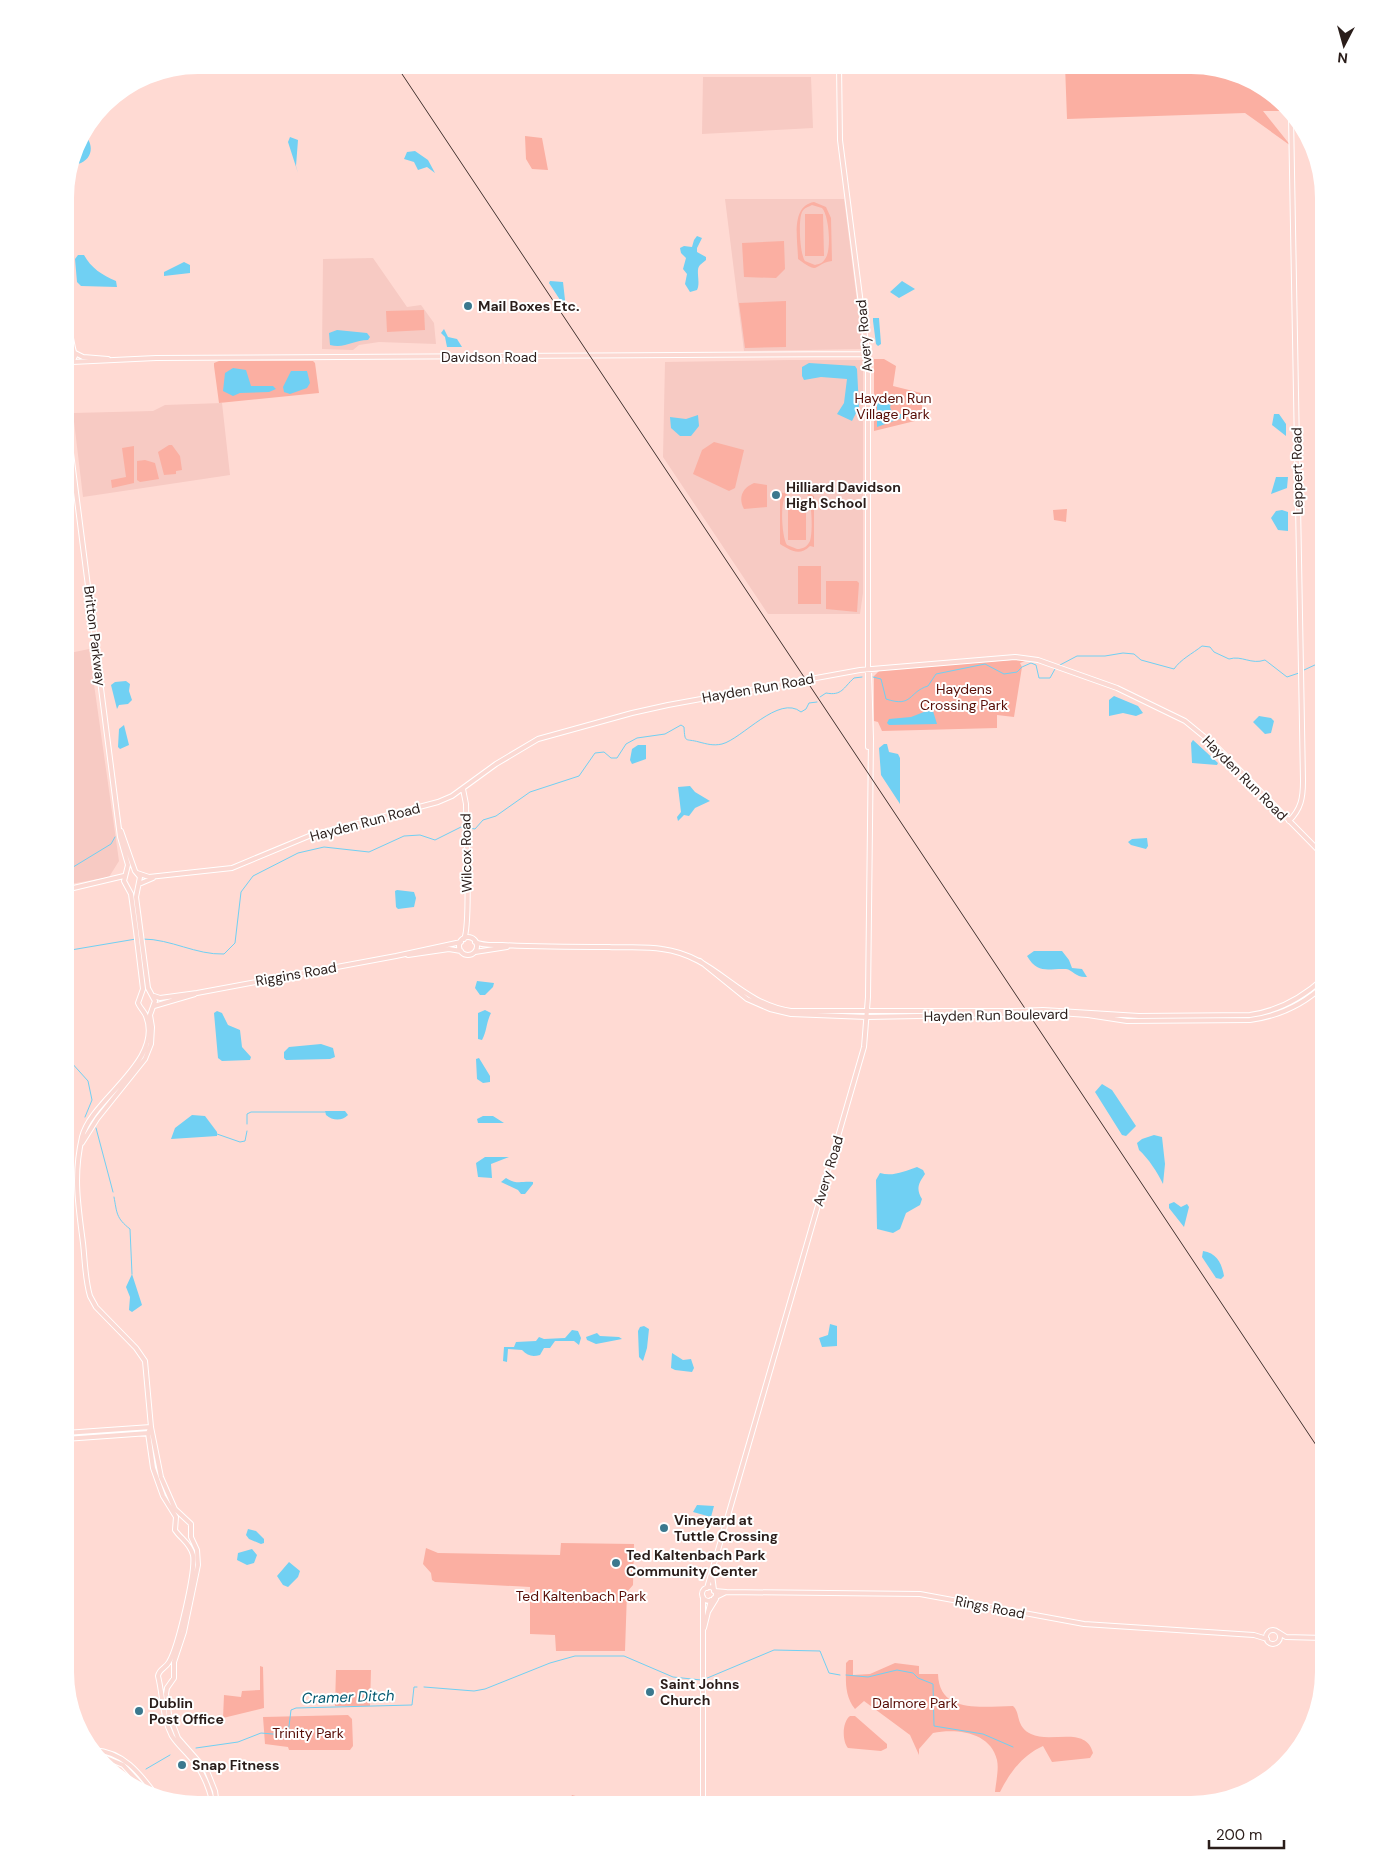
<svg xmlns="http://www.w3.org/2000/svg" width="1389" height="1870" viewBox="0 0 1389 1870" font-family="'DM Sans',sans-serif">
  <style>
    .built { fill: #f7cac3 }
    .green { fill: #fbafa2; fill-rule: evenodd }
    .water { fill: #70d0f3 }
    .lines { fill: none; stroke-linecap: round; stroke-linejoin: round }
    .stream { stroke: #70d0f3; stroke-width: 1 }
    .major-casing { stroke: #fff; stroke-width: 6 }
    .major { stroke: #fbd9d3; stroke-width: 4 }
    .rail { stroke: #42322f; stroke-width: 1 }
    .major-bridge-casing { stroke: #fff; stroke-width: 6; stroke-linecap: butt }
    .major-bridge { stroke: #fbd9d3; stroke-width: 4 }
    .poi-dot { fill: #3b788e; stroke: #fff; stroke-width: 2 }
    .labels { text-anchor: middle; stroke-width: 4; stroke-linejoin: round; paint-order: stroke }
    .poi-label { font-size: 14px; font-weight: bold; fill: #2a1d1a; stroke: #fff; text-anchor: start }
    .street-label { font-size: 14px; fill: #2a1d1a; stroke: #fff }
    .park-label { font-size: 14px; fill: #570d06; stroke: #fff }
    .water-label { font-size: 15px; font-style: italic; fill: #045971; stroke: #fff }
  </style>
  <rect width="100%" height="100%" fill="#ffdad3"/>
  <path class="built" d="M703,77H811L813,128L702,134Z
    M725,199H844L863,349L744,351Z
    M373,258L407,307L421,305L434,323L436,344L379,342L359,345L353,350L322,349L323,259Z
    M790,360H863V593L860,614H768L663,457L665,362Z
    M222,403L230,475L83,497L73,413L153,411L165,405Z
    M89,649L119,861L109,877L65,885V654Z"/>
  <path class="green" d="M1065,65H1200L1258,83L1285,111H1263L1291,146L1245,113L1067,119Z
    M525,136L542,138L548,170L532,169L526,159Z
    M814,202L826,207L831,218L832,261C812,264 821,276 798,259C798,241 790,206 814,202ZM812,205L822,208C829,215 832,251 825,259C823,263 819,264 815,265L805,261C800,254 798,221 802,212C804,208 808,207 812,205Z
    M805,214H823L824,256H805Z
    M784,241L785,269L776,278L744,277L742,243Z
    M786,301V347L745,348L739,303Z
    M424,310L425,330L387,332L386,311Z
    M874,359H884L896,366L893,386L921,393L923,419L874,431Z
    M219,361H313L315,363L319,393L219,403L214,366V363Z
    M714,442L744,450L735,488L729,491L693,474L702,450Z
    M169,445H172L180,456L182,470L176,471V474L164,475L158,452Z
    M134,446V483L112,488L111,480L126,477L122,448Z
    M145,460L155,463L159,479L140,482L137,480V461Z
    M754,483L767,485V507L744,509C738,498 742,488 754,483Z
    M800,487L814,496V547L810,546C799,557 790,550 780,544V492L784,493L792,488ZM795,490L807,494C812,501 813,532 810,541C807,547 803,549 797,549L787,545C782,538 780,505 785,497C787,493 791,492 795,490Z
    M788,499H806V540H788Z
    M1067,509L1066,522L1054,520L1053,510Z
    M798,566H821V604H798Z
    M826,581H857L859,583L857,612L826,609Z
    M1026,659L1028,660L1020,663L1022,667L1014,717L997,715V728L882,731L878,722L874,721V676L880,670Z
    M561,1543L634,1544L633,1585L627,1592L625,1651H556L555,1635L530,1634V1587L435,1582L432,1580L431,1573L423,1564L426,1548L438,1553L560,1555Z
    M849,1660H853V1675L870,1674L895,1663L919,1666V1674H938C939,1715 985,1706 1013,1706C1021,1713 1015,1726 1031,1734C1050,1744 1086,1725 1093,1753L1090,1758L1052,1762L1043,1746C1023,1755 1010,1772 1000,1792H995C996,1782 999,1769 997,1760C991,1732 956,1728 933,1733L919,1749V1755L910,1735L864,1701L855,1709C844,1695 846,1680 846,1663Z
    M260,1666L263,1667L264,1708L223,1718L224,1695L241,1697L242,1691L260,1690Z
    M336,1670H371L370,1706H335Z
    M669,1696H688L689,1705L669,1706Z
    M348,1715L352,1719L353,1746L350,1750H289L288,1747L265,1744L263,1717Z
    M850,1716H855L887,1744V1748L881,1751L848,1748C842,1741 842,1722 850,1716Z
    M572,1795L606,1805H567Z"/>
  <path class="water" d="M83,134C95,143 93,160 78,164L77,145Z
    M290,137L298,140L296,166L298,173L288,142Z
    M415,151L428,160L435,173L427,167L418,170L414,162L404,159L407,152Z
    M697,236L702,238L697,248V252L706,257V260C704,262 702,263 700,265C695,270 701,282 697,290L690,292L685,284L687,274L683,269L686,258L681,253L680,248L684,246L692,247L694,240Z
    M78,255H84C91,268 102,275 116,281L117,287L81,286L77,282L75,259Z
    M184,262L190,265V273L164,276V272Z
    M550,281L563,282L566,309L549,283Z
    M902,281L915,289L899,298L890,292Z
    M879,318L881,344L878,346L876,344L873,321V318Z
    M444,329L448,337L457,339L462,347H447L445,337L441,333Z
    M337,330L367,333L370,337L368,340C353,340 345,349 330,345L329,333Z
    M809,363L855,366L857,369L859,407L852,421L837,414L844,403L847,379L821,377L804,380L802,376V367Z
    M233,368L246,370L251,386H273L276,389L269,392L240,393L233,396L223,391L225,373Z
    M291,371H307L310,383L307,388L290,394L284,392L283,387Z
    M882,396H890L893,399L890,407L892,412L897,415L915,410L916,413L877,427V398Z
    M1274,414H1279L1286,424V436L1272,425Z
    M698,415L699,426L691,436H680L671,428L670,417L686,419Z
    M1276,477H1288L1287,488L1271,494Z
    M1282,510L1288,512V531L1278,530L1271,518L1276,511Z
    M126,681L130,684L129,691L132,700L128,704L119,705L117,709L111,685L115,682Z
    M1114,696L1138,706L1143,713L1136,716L1123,713L1109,716V700Z
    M929,710L933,711L937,724L889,725L887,723L889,719L911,717Z
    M1259,716L1271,718L1274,721L1271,733L1265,734L1253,722Z
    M124,725L129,745L120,749L118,747L119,729Z
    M1193,740L1218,763L1217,765L1192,763L1191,743Z
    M884,744H887L889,752L898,754L900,758V804L881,775L879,748Z
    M638,745H646V759L632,764L630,760L632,749Z
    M690,786L695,792L710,801L695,808L689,816L684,815L678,821L677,817L681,812L678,787Z
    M1147,838L1148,846L1146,849L1131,845L1128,842L1132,839Z
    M397,890L414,892L416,898L414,907L398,909L396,907L395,891Z
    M1062,951L1069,960L1072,968L1082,969L1087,977C1076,978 1073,970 1066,969C1049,968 1038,975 1027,956L1034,951Z
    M477,981L494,983L493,987L485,995H480L475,988Z
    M485,1010L491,1013C486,1023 487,1031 482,1040L478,1039V1013Z
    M217,1011L222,1013L228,1025L240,1030L242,1047L251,1057L250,1060L222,1061L218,1058L214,1013Z
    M321,1044L333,1048L335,1057L330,1059L286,1060L284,1058V1052L289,1047Z
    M479,1058L490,1076V1082L483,1083L477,1079L476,1059Z
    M1102,1084L1112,1090L1136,1126L1126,1136L1122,1135L1095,1092Z
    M325,1111H345L348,1115C342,1121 333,1121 326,1115Z
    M192,1115L205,1116L217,1132V1136L171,1139L175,1128Z
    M483,1116H493L504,1123H478L477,1119Z
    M1154,1135L1162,1137L1165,1164L1163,1184C1158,1173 1148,1158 1139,1150L1137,1143L1142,1139Z
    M485,1157H509L491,1164L492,1178L478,1177L476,1163Z
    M917,1167L923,1170L925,1174C918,1184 916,1189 922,1199L920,1205L906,1213L900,1229L893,1233L877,1229L876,1180L880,1173C893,1177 905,1171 917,1167Z
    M506,1178C517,1185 521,1181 533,1182V1184L525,1194H521L518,1190L501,1182Z
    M1174,1202L1181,1207L1187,1204L1189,1207L1184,1227L1169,1208V1204Z
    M1203,1251C1217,1253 1222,1264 1224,1276L1221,1279L1216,1278L1202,1257Z
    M132,1274L142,1305L132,1312L129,1310L130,1297L126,1287Z
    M830,1324L837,1326V1346L822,1347L819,1338L828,1335Z
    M644,1326L649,1329L647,1348L643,1361L639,1357L638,1331L640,1327Z
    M572,1330L578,1331L581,1338L579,1345L574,1341H555L550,1348H544L540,1355C532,1357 528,1356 522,1350L508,1349L507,1362L503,1361L504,1347H514L516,1342L536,1341L539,1337L544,1339L565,1338Z
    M597,1333L600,1336L619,1337L622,1339L596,1344L587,1340L586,1337Z
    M672,1353L683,1360L691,1359L694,1368L692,1372L675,1370L671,1368Z
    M697,1505L714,1506L711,1517L693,1512Z
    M248,1529L256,1531L264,1539V1543L261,1544L249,1539L246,1535Z
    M252,1549L257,1555L254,1563L247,1565L237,1560L238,1553Z
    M289,1562L300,1571L298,1577L288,1587L283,1585L277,1576Z"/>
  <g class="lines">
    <path class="stream" d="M1060,665L1077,656H1105L1123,653L1134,654L1141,660L1174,669C1181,659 1192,654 1202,646L1210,647L1214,652L1229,659C1242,655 1251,665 1265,660L1287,677L1299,673
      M1304,670L1317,664L1324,665
      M873,677L881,679L886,699C913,708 908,692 928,686L936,674L985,664L1004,674L1017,672L1022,667L1031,663L1036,665L1039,678H1050L1055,669
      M820,697L826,693C842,696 843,688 854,678L862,677
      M469,828L475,829L483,820L496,816L530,792L579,776L595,753L604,752L611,758H617L626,744L637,738L665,734L681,725L684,727C685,744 685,738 699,742C707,744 713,746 722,744C742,739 779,694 801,712L806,709L809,703L817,702
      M65,872L111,844L115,837
      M143,939C171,939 196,955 224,954L235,943L241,892L253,876L298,853L324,847L369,852L404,836L420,835L435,840L461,827L465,828
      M65,951L136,939
      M65,1047L70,1061L88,1081L92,1100L85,1117
      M247,1124V1114L251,1112H325
      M96,1128L113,1192
      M217,1134L240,1142L245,1141L247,1131
      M114,1197C117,1213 116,1218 130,1229L132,1274
      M846,1675L868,1677L897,1670L913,1673L918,1678L933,1684L934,1726L983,1734L1013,1747
      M705,1679L774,1650L820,1651L829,1673L840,1675
      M424,1687L474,1691L485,1689L550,1663L575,1656H624L673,1677L701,1680
      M196,1748L238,1742L261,1733L284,1735L288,1734L291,1710L296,1708L412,1705L414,1687H417
      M146,1769L170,1755
      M117,1773L123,1772"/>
    <defs>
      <path id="major" d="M839,65L840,140L868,359V747
        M75,353L83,357L108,359
        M72,362L156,358L868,354
        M65,364L72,362L75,356C63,313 70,275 65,232
        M65,406L120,837L128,865L124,881L131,894L136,931L143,989L138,1003C140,1008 144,1011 146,1016C164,1062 91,1099 82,1137C73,1176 78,1204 83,1243C85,1261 85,1279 90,1296L96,1307L136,1348L145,1361L151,1427L161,1477L175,1509L191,1524V1537L197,1550L198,1565L184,1632L174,1662V1678L167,1688L166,1694L169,1714L178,1738L207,1771L215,1791L217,1805
        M68,411L67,375L69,364
        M463,789L466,804C466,825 471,926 464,939
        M1289,821C1301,809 1303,798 1303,781L1291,116
        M137,873L149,877L232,868L309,836L438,802L452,796L496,764L538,739L632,713L668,705L860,670L1015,657L1038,660L1117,688L1185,721L1218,748L1324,856
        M139,884L153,878
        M65,890L124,876
        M459 946a9 9 0 1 1 18 0a9 9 0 1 1-18 0Z
        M475,942C484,946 492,945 502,945C537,947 573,947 609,947C626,948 645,946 662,949C717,956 737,1003 791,1011H1016
        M475,952L507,947
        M408,955L449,949L461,951
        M700,961L747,999L770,1009L791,1014L867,1017L1018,1014
        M154,996L160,998L197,993L396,956L461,942
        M154,1006L195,994
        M1043,1010L1139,1016L1250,1015C1279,1011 1302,998 1324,978
        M1044,1012L1088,1015L1127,1021L1250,1020C1279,1016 1303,1005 1324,985
        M82,1143L97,1119L145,1059L151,1044L152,1027L150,1015L155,1001L148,988L136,897L140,877L135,871L121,831
        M151,1427L148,1433L153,1468L163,1496L176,1517L175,1530C181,1539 190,1543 193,1555C196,1571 178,1647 169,1662C166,1668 159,1669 158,1676C163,1696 162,1717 172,1736C177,1744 184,1750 190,1757C203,1771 209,1786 213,1805
        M65,1433L151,1427
        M65,1439L149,1433
        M712,1575L714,1590
        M702 1594a7 7 0 1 1 14 0a7 7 0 1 1-14 0Z
        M707,1588L864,1047L868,997L871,739L869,669
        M726,1592L920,1594L1084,1624L1254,1635L1267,1639
        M703,1597V1805
        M714,1598L726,1592L714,1591
        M708,1612L716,1599
        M704,1628L711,1600
        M1266 1637a7 7 0 1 1 14 0a7 7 0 1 1-14 0Z
        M1278,1632L1286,1637L1324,1638
        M94,1750C123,1752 139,1772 155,1794
        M99,1755L123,1765L148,1792"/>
    </defs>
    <use href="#major" class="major-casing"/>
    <use href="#major" class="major"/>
    <path class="rail" d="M396,65L1324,1457"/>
    <defs>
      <path id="major-bridge" d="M1016,1011L1043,1010
        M1018,1014L1044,1012"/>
    </defs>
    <use href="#major-bridge" class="major-bridge-casing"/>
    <use href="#major-bridge" class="major-bridge"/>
  </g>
  <g class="poi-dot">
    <circle cx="468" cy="306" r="5"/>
    <circle cx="776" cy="495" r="5"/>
    <circle cx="664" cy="1528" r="5"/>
    <circle cx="616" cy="1563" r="5"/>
    <circle cx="650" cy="1692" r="5"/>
    <circle cx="139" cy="1711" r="5"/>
    <circle cx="182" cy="1765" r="5"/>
  </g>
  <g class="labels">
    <g class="poi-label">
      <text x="478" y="311">Mail Boxes Etc.</text>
      <text x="786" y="492">Hilliard Davidson<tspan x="786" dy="16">High School</tspan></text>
      <text x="674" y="1525">Vineyard at<tspan x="674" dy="16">Tuttle Crossing</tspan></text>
      <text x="626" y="1560">Ted Kaltenbach Park<tspan x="626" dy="16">Community Center</tspan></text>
      <text x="660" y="1689">Saint Johns<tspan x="660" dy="16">Church</tspan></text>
      <text x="149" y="1708">Dublin<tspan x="149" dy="16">Post Office</tspan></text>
      <text x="192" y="1770">Snap Fitness</text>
    </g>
    <g class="street-label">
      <text transform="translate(864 336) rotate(-95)" y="5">Avery Road</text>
      <text x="489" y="362">Davidson Road</text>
      <text transform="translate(1297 471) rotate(-91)" y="5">Leppert Road</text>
      <text transform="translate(95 636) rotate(83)" y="5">Britton Parkway</text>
      <text transform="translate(758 688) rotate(-10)" y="5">Hayden Run Road</text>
      <text transform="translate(1245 778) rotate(45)" y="5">Hayden Run Road</text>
      <text transform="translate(365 822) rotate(-15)" y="5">Hayden Run Road</text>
      <text transform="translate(466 853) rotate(-91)" y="5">Wilcox Road</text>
      <text transform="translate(296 974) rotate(-10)" y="5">Riggins Road</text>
      <text transform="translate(996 1015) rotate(-1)" y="5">Hayden Run Boulevard</text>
      <text transform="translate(828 1171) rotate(-73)" y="5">Avery Road</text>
      <text transform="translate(990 1607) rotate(11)" y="5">Rings Road</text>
    </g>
    <g class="park-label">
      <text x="893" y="403">Hayden Run<tspan x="893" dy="16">Village Park</tspan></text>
      <text x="964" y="694">Haydens<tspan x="964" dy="16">Crossing Park</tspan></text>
      <text x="581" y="1601">Ted Kaltenbach Park</text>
      <text x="915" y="1708">Dalmore Park</text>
      <text x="308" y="1738">Trinity Park</text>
    </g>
    <g class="water-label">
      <text transform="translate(348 1697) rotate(-2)" y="5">Cramer Ditch</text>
    </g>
  </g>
  <path d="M0 0H1389V1870H0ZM198 74H1191A124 124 0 0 1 1315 198V1672A124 124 0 0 1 1191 1796H198A124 124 0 0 1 74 1672V198A124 124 0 0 1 198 74Z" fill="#fff" fill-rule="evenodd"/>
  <g transform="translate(1344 45) rotate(186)" stroke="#ffffff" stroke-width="4" paint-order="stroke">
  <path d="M0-4L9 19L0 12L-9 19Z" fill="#2a1d1a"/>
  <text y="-8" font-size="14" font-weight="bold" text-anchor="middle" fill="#2a1d1a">N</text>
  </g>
  <path d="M1209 1840v8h75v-8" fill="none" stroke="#2a1d1a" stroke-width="2.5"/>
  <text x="1216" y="1840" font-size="15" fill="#2a1d1a" stroke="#ffffff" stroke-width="4" paint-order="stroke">200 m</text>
</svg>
